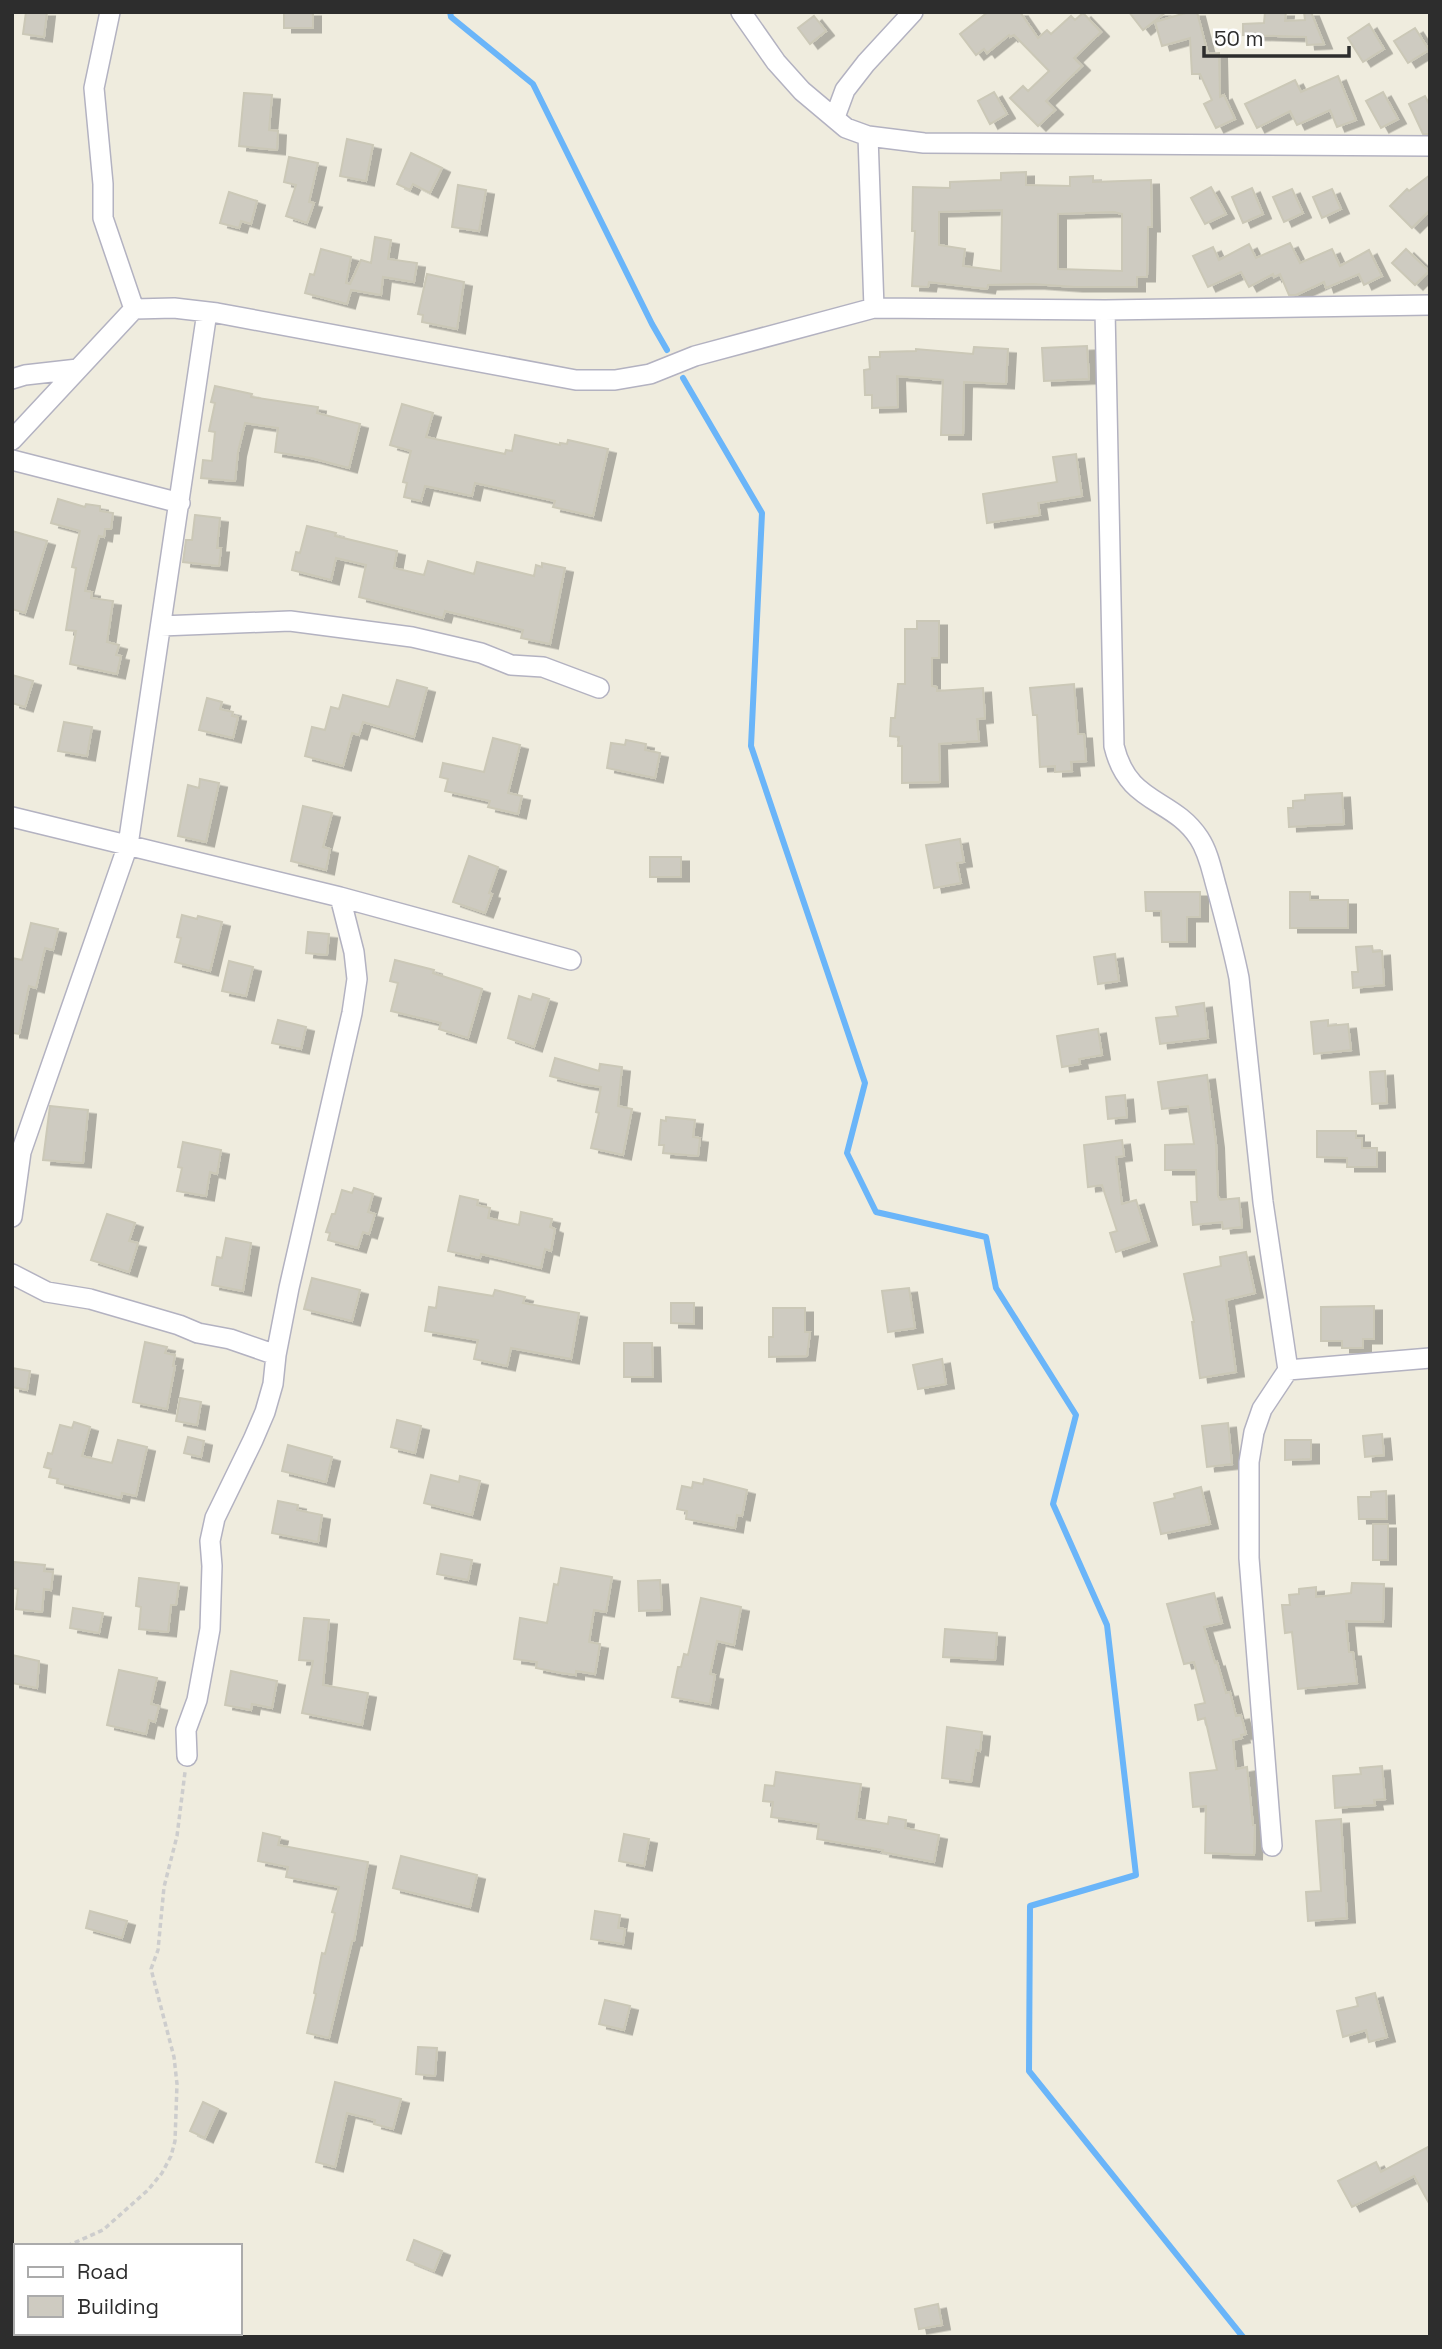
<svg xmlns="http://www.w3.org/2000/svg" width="1442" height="2349" viewBox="0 0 1442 2349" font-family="'Space Grotesk',sans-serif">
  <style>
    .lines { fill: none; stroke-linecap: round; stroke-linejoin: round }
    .stream { stroke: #6ab5f9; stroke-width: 6 }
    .building { fill: #cecbc1; stroke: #cbc8b7; stroke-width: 2; fill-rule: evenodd; filter: url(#shadow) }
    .street-casing { stroke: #b3b2c1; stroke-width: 22 }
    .path { stroke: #cdcdcd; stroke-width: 3.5; stroke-dasharray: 5 3.5; stroke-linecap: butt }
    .street { stroke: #fff; stroke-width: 19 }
  </style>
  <defs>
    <filter id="shadow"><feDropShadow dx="8" dy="4.5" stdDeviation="0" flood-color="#0004"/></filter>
  </defs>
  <rect width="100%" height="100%" fill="#efecde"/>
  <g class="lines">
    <path class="stream" d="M450,12L451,17L533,84L652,324L667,350
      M683,378L762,513L751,746L865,1083L847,1153L876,1212L986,1237L996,1288L1076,1415L1053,1504L1107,1625L1136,1875L1030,1906L1029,2071L1243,2337"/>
  </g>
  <path class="building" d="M26,12H47L44,37L23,34Z
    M284,12H313V28H284Z
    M988,12H1020L1038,38L1047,30L1051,34L1071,16L1075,20L1083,13L1101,32L1074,58L1082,66L1046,101L1055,110L1038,126L1010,98L1023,86L1028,91L1049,71L1014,35L1010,37L1009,35L987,53L984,49L976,55L960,34Z
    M1129,12H1166L1143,30Z
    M1189,12H1197L1208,54L1219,53L1220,97L1224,95L1235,119L1216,128L1204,104L1212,100L1200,74H1192L1190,38L1162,46L1155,22Z
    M1265,12H1286L1285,21L1305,20L1304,12H1311L1324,44L1307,45L1306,37L1243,35V24L1264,23Z
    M814,16L826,31L810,44L798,28Z
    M1369,24L1384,49L1363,62L1348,38Z
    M1415,28L1429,50L1408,63L1394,41Z
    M1338,76L1356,120L1337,127L1330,110L1297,125L1290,111L1257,128L1245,104L1295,80L1301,92Z
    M994,92L1007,114L990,124L978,101Z
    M1383,92L1398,119L1381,128L1366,101Z
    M244,93L272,95L269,130L278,131L277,150L239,146Z
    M1425,96L1430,106V134H1423L1409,104Z
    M347,139L373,145L366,181L340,176Z
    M411,153L442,168L430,193L413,184L410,190L397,184Z
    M289,157L318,163L309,202L314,203L307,223L286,216L296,185L284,182Z
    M1026,172V185L1070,186V177L1093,176V182L1151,180L1152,227H1148L1147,277H1137V287H1075L1033,284L988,285L987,289L929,282L928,287L912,286L915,231H912L913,187L950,188V182L1001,180V173ZM1002,210L1001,271L963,266L965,249L939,245V212ZM1114,212L1122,214V271L1058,269V214Z
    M1430,175V210L1412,228L1390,206L1407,189L1409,191Z
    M458,185L486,190L479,231L452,227Z
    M1211,187L1226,214L1205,224L1191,198Z
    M1252,188L1263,214L1243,223L1232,197Z
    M1292,189L1303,213L1284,222L1273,197Z
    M1332,189L1341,209L1322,218L1313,197Z
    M229,192L257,201L251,224L241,221L239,228L220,223Z
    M375,237L391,240L388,259L417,263L414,282L383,277L381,295L351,290L347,304L305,293L310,274L314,275L321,249L351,257L346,283L350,284L361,260L371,263Z
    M1290,243L1300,263L1332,249L1340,266L1369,250L1382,276L1364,285L1359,274L1326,288L1324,282L1296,295H1289L1280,274L1274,277L1273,274L1249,287L1241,272L1208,287L1193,256L1213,247L1219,260L1249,244L1256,258Z
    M1406,249L1429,271L1415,285L1392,263Z
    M427,274L464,282L457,329L422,322L423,315L418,314Z
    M1087,346L1089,379L1044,381L1042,348Z
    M974,347L1008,349L1006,384L964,382L963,435H941L943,380L897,376L898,407L872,408V395H865L864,370L870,369L869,357H880V352L916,351V349L973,354Z
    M215,386L252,394L251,397L318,407L317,413L360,424L349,468L311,458L275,452L278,428L245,423L238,452L235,481L201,478L203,460L212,461L215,432L209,431L215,403L211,402Z
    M402,404L433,413L426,437L505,454L506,450L512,451L515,435L560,445V443L567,444L568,440L608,449L593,516L553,507L555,501L475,483L472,496L425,486L421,501L404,497L407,483L403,482L411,451L390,445Z
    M1076,454L1082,496L1038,503L1040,515L987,523L983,494L1057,482L1053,457Z
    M58,499L85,507L86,504L100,506V511L113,513L111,529H105L104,537L99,536L85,591L92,592L91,598L113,601L107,642L119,645L116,655L121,656L117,674L70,664L76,631L66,630L76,568L72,567L80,531L51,523Z
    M195,515L220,518L217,548H221L219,566L183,562L186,540H192Z
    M307,526L336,533L335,536L397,551L394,568L424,575L428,561L474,574L477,562L534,576L536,565L542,567V563L565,568L550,644L521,638L523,630L445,611L443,618L359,597L366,565L336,558L331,580L292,570L296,552L300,553Z
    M12,531L47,541L25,613L12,609Z
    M917,621H939V658H932V686L937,687V691L983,688L985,718L977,719L979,741L939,744L940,782L902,783V746H898L899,737L890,736L891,718H895L898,684H905V629H917Z
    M12,675L33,681L25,707L12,703Z
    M397,680L427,688L414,737L363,722L359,735L352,733L343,766L305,756L312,727L325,730L331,707L339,709L343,695L389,707Z
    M1074,684L1078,734H1084L1086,761L1071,762L1072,771L1055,772V766L1040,767L1037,715H1033L1030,688Z
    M207,698L222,702L220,709L233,712L232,716L238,717L233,738L199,730Z
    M64,722L92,727L87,756L58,751Z
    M493,738L520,745L508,793L522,796L518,814L488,807L490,801L445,791L448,779L440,777L443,763L484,772Z
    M626,740L646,744L645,750L660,753L655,778L607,768L611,743L625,745Z
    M200,779L219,783L206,842L178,836L188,785L199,788Z
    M1342,793L1344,824L1289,827L1288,808H1293V801L1305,800V795Z
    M303,806L332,813L323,847L330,849L326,870L291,861Z
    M960,839L964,862L957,863L961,883L934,888L926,845Z
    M469,856L498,867L489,893L492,894L485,913L453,902Z
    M650,857H681V877H650Z
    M1145,892H1200V917H1187V942H1162L1161,911H1146Z
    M1290,892H1310V900H1348V928H1290Z
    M182,915L197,919L198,916L222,922L210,971L175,962L181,938L177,937Z
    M31,923L58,929L53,950L45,948L36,988L29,986L19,1034L12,1033V958L22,960Z
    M308,932L329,934L327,955L306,953Z
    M1372,946L1373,952L1382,951L1384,985L1353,988L1352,972H1358L1356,947Z
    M1115,954L1119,981L1098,984L1094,957Z
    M395,960L434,970L433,973L482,989L468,1038L439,1029L441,1023L391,1011L398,983L390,981Z
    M229,961L253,967L246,996L222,991Z
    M533,994L549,999L534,1047L508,1038L519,996L531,1000Z
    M1204,1003L1208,1038L1160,1044L1156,1018L1178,1016L1176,1007Z
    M278,1020L306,1027L301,1049L272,1043Z
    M1328,1020V1026L1348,1024L1351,1050L1314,1054L1311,1022Z
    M1098,1029L1102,1055L1079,1059L1080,1064L1062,1067L1057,1036Z
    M555,1058L599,1071L600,1064L622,1067L618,1106L632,1109L623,1155L591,1148L599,1113L596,1112L601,1087L581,1084L550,1076Z
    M1385,1071L1387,1103L1372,1104L1370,1072Z
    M1207,1075L1216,1143L1218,1196L1220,1200L1239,1198L1242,1227L1223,1229L1222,1222L1193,1225L1191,1202H1197L1196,1170H1165V1145L1194,1144L1188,1106L1162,1109L1158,1082Z
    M1125,1095L1127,1117L1108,1119L1106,1097Z
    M50,1106L88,1110L83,1163L43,1160Z
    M666,1117L695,1120L693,1137L700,1138L698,1156L663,1153L664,1145H659L661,1120L666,1121Z
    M1317,1131H1356V1138H1362V1148H1377V1167H1347V1158L1317,1157Z
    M1122,1140L1124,1156L1116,1157L1122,1204L1136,1200L1149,1241L1116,1252L1110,1233L1117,1231L1102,1185L1088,1187L1084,1145Z
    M183,1142L221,1150L217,1174L210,1172L206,1196L177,1191L182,1168L178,1167Z
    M354,1188L373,1194L368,1212L375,1214L369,1234L363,1232L358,1248L328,1240L330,1233L326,1232L332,1214H335L342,1190L352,1193Z
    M460,1196L478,1200L477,1205L490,1208L488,1218L519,1225L521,1212L552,1219L550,1227L555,1229L551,1251L545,1249L541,1268L481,1254L480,1258L448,1251Z
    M107,1214L135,1223L129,1241L138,1243L129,1272L91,1260Z
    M226,1238L251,1243L243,1291L212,1285L217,1257L222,1258Z
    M1246,1252L1255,1293L1226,1300L1236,1372L1200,1378L1192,1322H1194L1184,1274L1221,1266L1220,1257Z
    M312,1278L360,1290L352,1321L304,1309Z
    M439,1287L493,1296L495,1290L525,1297L523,1303L579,1313L571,1359L511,1348L507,1366L474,1359L478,1340L425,1331L429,1307L436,1308Z
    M909,1288L915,1328L888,1332L882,1291Z
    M671,1303H694V1324L671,1323Z
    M1374,1306V1339H1363V1348H1342V1341H1321V1307Z
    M773,1308H805V1332H810L807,1356L769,1357V1337H773Z
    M145,1342L167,1347L165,1353L175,1355L173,1366H175L167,1409L133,1402Z
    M624,1343H652L653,1377H624Z
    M942,1359L946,1384L918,1389L913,1365Z
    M12,1368L30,1371L27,1390L12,1387Z
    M180,1398L201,1402L197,1425L176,1421Z
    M397,1420L421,1426L415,1453L391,1447Z
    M74,1422L90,1427L82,1456L112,1463L118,1440L147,1447L136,1496L122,1493L121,1498L57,1483L58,1479L49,1477L51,1469L44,1467L48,1453L52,1454L60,1425L72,1428Z
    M1228,1423L1232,1464L1207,1467L1202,1426Z
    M1382,1434L1384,1455L1365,1457L1363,1436Z
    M188,1437L204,1441L201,1457L184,1453Z
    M1285,1440H1311V1459L1285,1460Z
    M288,1445L332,1457L326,1482L282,1471Z
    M431,1475L459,1482L460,1476L480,1481L472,1515L424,1503Z
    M704,1479L747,1490L742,1516L737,1515L735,1528L686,1519L687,1511L677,1509L682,1486L692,1488L693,1482L703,1484Z
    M1201,1487L1210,1524L1161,1534L1154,1503L1175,1498L1174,1494Z
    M1386,1491L1387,1519H1359L1358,1497H1371V1492Z
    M278,1501L298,1505L297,1510L322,1515L318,1542L272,1533Z
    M1373,1524H1388V1560H1373Z
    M441,1554L472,1560L468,1580L437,1574Z
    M14,1562L45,1565L44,1571L53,1572L51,1590L44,1589L42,1612L16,1609L18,1589L12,1588Z
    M561,1568L612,1577L606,1612L594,1610L589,1642L600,1644L595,1674L576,1671V1675L561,1673L536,1668L537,1662L514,1659L520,1618L547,1623L554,1584L558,1585Z
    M139,1578L179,1583L176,1605H171L168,1632L139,1629L141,1607L136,1606Z
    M660,1580L662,1610L639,1611L638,1581Z
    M1352,1583L1384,1584L1383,1622L1346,1621L1349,1652H1353L1357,1683L1298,1689L1292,1632L1285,1633L1282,1605H1290L1289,1595L1299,1594V1589L1316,1587V1597L1351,1593Z
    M1214,1593L1222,1623L1204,1627L1215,1663L1217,1662L1226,1693L1230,1692L1236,1716L1241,1715L1246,1734L1241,1735L1242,1738L1233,1740L1236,1769L1247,1767L1253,1825H1255L1254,1855L1205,1853L1206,1806L1193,1807L1190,1773L1217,1770L1205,1718L1198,1720L1195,1705L1205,1703L1194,1662L1184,1664L1167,1604Z
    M701,1598L741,1607L734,1645L717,1641L710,1674L715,1675L710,1704L672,1697L678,1667H681L684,1654L688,1655Z
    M73,1608L103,1613L99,1633L70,1628Z
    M304,1618L329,1620L323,1685L368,1693L362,1725L302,1713L313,1661L299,1660Z
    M945,1629L997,1633L995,1660L943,1657Z
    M12,1655L39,1661L37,1688L12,1683Z
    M119,1670L157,1678L151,1704L159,1706L155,1722L149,1720L146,1734L107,1725Z
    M231,1671L277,1681L272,1708L252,1704L251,1710L225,1705Z
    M947,1727L982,1732L980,1751L976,1750L971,1782L942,1778Z
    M1382,1766L1385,1799L1374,1800L1375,1805L1335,1808L1333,1776L1361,1774L1360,1768Z
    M776,1772L861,1784L856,1819L888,1824L889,1817L906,1820L905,1828L939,1835L934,1862L882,1852L883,1850L817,1839L819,1824L771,1817L773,1802L763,1801L765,1785L774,1786Z
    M1341,1819L1347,1918L1308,1921L1306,1892L1321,1891L1316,1821Z
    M263,1833L280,1837L278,1845L368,1862L354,1941H352L329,2038L307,2033L316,1994L314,1993L322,1953L325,1954L335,1913L332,1912L339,1887L286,1877L288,1867L258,1861Z
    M624,1834L649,1839L644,1866L619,1861Z
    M401,1856L477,1875L470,1907L393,1888Z
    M90,1911L127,1921L122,1938L86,1928Z
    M595,1911L620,1915L618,1928L625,1929L623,1944L591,1939Z
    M1375,1993L1387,2037L1369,2042L1366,2030L1343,2037L1337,2011L1358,2006L1356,1998Z
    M605,2000L630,2006L624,2030L599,2024Z
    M418,2047L437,2048L435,2076L416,2074Z
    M335,2082L401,2099L393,2129L374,2124L375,2120L347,2113L335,2167L316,2162Z
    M203,2102L218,2109L205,2138L190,2131Z
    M1430,2146V2205L1414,2176L1352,2207L1338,2181L1376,2162L1381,2172Z
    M414,2240L442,2251L434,2271L407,2260Z
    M938,2304L942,2325L919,2329L915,2309Z"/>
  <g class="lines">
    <defs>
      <path id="street" d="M110,12L94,88L103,184V218L134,309
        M741,12L776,62L802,91L846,128L868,136L924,143L1430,146
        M835,117L845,90L866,63L913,12
        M868,136L874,308L1105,310L1430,305
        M1105,310L1114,746C1128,805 1172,797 1199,838C1209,853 1212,872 1217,889C1225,919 1233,948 1239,978L1263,1202L1288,1370L1262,1409L1254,1432L1249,1462V1558L1272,1846
        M12,379L25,375L78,369
        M12,440L134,309L174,308L217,313L576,380H615L650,374L695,356L874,308
        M12,460L180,503
        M161,626L290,621L412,637L481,653L511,665L543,667L599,688
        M12,817L340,897L571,960
        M12,1217L21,1152L128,845L207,312
        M12,1274L47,1292L90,1299L179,1325L198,1333L230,1339L276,1355
        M1288,1370L1430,1358
        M187,1756L186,1730L197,1700L210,1629L212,1566L210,1541L215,1518L253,1440L265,1412L273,1384L276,1355L289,1288L352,1013L357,979L354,952L340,897"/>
    </defs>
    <use href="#street" class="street-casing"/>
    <path class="path" d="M67,2246L103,2230L148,2190L162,2173L171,2156L175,2141L177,2084L174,2057L151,1969L158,1950L164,1887L177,1836L185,1772
      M12,2288L16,2285"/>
    <use href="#street" class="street"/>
  </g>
  <rect width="1442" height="2349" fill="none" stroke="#2d2d2d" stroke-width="28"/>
  <rect x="14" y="2244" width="228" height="91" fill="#ffffff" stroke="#ababab" stroke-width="2"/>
  <rect x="28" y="2267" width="35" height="10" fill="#ffffff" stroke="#ababab" stroke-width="2"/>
  <text x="77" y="2279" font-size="21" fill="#2d2d2d">Road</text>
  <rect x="28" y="2296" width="35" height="21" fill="#cecbc1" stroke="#ababab" stroke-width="2"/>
  <text x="77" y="2314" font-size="21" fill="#2d2d2d">Building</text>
  <path d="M1204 46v10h145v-10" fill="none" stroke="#2d2d2d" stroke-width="3.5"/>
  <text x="1214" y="46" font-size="21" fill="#2d2d2d" stroke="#ffffff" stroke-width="5" paint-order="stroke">50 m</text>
</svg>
